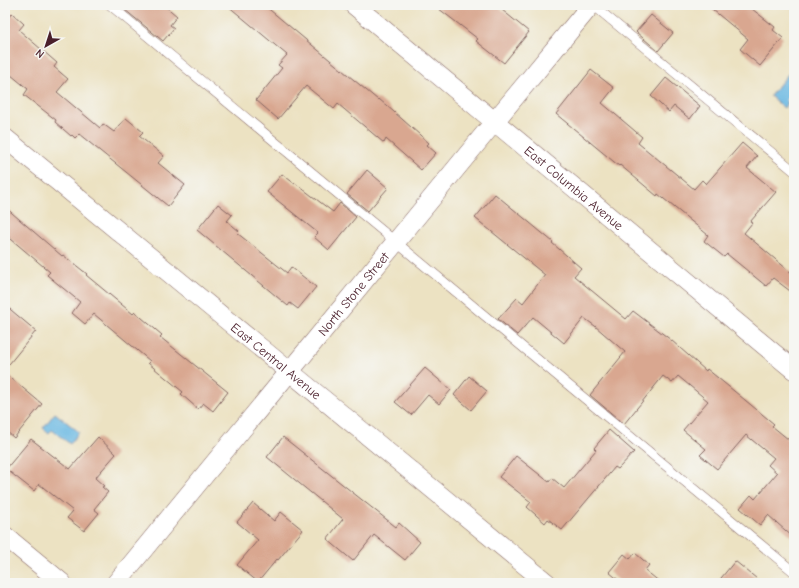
<svg xmlns="http://www.w3.org/2000/svg" width="799" height="588" viewBox="0 0 799 588" font-family="'Comic Neue',sans-serif">
  <style>
    .water { fill: #68b7e2; stroke: #596b86 }
    .building { fill: #d9a790 }
    .lines { fill: none; stroke-linecap: round; stroke-linejoin: round }
    .service-casing { stroke: #836360; stroke-width: 10 }
    .minor-casing { stroke: #836360; stroke-width: 20 }
    .service { stroke: #fff; stroke-width: 9 }
    .minor { stroke: #fff; stroke-width: 19 }
    .labels { text-anchor: middle; stroke-width: 3; stroke-linejoin: round; paint-order: stroke }
    .street-label { font-size: 13px; fill: #4a1f2b; stroke: #f6f6f2 }
  </style>
  <rect width="100%" height="100%" fill="#f6f6f2"/>
  <filter id="ink" filterUnits="userSpaceOnUse"><feTurbulence type="fractalNoise" baseFrequency=".025" numOctaves="2"/><feDisplacementMap in="SourceGraphic" scale="8" xChannelSelector="R" yChannelSelector="G"/><feConvolveMatrix kernelMatrix="1 2 1 2 8 2 1 2 1" color-interpolation-filters="sRGB"/></filter>
  <filter id="wash" filterUnits="userSpaceOnUse"><feTurbulence type="fractalNoise" baseFrequency=".012" numOctaves="4" result="noise"/><feDisplacementMap in="SourceGraphic" scale="16" xChannelSelector="R" yChannelSelector="G"/><feGaussianBlur stdDeviation="0.9" result="paint"/><feColorMatrix in="noise" values="0 0 0 0 0 0 0 0 0 0 0 0 0 0 0 0 0 1.4 0 .05"/><feComposite in="paint" operator="in"/></filter>
  <g filter="url(#wash)">
    <rect width="100%" height="100%" fill="#ece2c2"/>
    <path class="water" d="M789,73L794,77V91L786,100L788,103L784,108L770,96Z
      M55,413L79,432L70,444L52,430L49,433L43,428Z"/>
    <g id="blocks">
      <path class="building" d="M119,5H164L177,16L170,25L174,28L163,41Z
        M227,5H264L378,100L379,99L394,112L429,143L427,145L436,153L421,170L386,139L384,143L338,104L334,109L306,86L278,119L256,100L282,68L278,65L287,55Z
        M434,5H496L529,32L504,63L476,41L478,39Z
        M707,5H747L775,27L773,30L783,38L760,66L740,49L748,39Z
        M12,13L24,24L19,30L57,63L54,67L68,79L57,92L100,128L103,124L114,132L126,118L143,132L139,136L164,156L158,163L185,185L168,206L79,134L75,138L72,135L71,136L55,122L56,120L24,95L28,89L5,70V17L7,19Z
        M651,15L673,33L658,51L636,32Z
        M591,70L614,88L602,103L642,137L638,143L682,179L694,189L702,180L706,184L742,143L757,156L747,168L776,192L750,222L752,223L744,233L794,275V294L773,278L766,286L727,254L724,257L704,241L708,235L658,194L657,196L620,165L619,166L556,114Z
        M666,78L700,106L690,119L674,106L669,112L651,96Z
        M367,170L388,188L368,211L347,194Z
        M282,174L295,184V183L333,212L340,203L356,217L329,250L314,237L318,233L267,192Z
        M495,194L553,242L552,243L581,268L574,276L626,319L633,311L671,340L706,371L707,369L745,400L774,424L772,426L794,444V538L768,515L760,525L740,508L751,495L755,499L777,473L768,465L774,458L746,435L717,469L700,455L706,449L683,430L708,401L678,376L672,383L663,376L624,424L590,395L625,352L595,326L584,318L564,343L533,317L517,335L498,319L517,298L523,303L545,275L475,218Z
        M218,204L232,215L227,221L239,231L237,233L287,273L291,267L316,287L298,309L290,303L288,306L197,230Z
        M5,207L62,256L63,255L87,274L86,275L133,314L135,312L162,335L160,337L228,392L213,411L203,403L198,409L181,394L183,392L148,363L150,361L94,314L85,324L72,313L80,302L47,275L50,272L5,234Z
        M5,305L36,331L5,369Z
        M425,368L451,390L439,404L428,395L411,415L395,402Z
        M5,373L42,404L14,438L5,430Z
        M469,376L487,391L471,410L454,395Z
        M609,430L634,452L618,469L615,467L562,530L548,519L545,523L527,507L531,502L499,477L516,456L549,482L552,478L564,488L596,450L594,448Z
        M98,437L116,454L95,478L104,486L102,487L108,492L94,509L99,513L84,531L67,518L73,511L39,484L34,491L6,469L31,439L70,469Z
        M283,437L396,527L399,523L420,542L405,560L374,535L353,561L327,539L343,519L267,457Z
        M253,503L274,521L281,512L303,530L278,560L277,559L258,582L237,565L258,540L237,522Z
        M635,553L649,565L645,570L661,583H622L609,572L624,554L630,559Z
        M735,561L762,583H717Z"/>
    </g>
  </g>
  <g filter="url(#ink)">
    <use href="#blocks" fill-opacity="0" stroke="#836360" stroke-width="1"/>
    <g class="lines">
      <defs>
        <path id="service" d="M110,5L794,572
          M593,5L794,171"/>
        <g id="minor">
          <path id="s1" d="M354,5L794,370"/>
          <path id="s2" d="M5,138L547,583"/>
          <path d="M5,536L62,583"/>
          <path id="s3" d="M116,583L495,121L591,5"/>
        </g>
      </defs>
      <use href="#service" class="service-casing"/>
      <use href="#minor" class="minor-casing"/>
      <use href="#service" class="service"/>
      <use href="#minor" class="minor"/>
    </g>
  </g>
  <g class="labels">
    <g class="street-label">
      <text dy="5" stroke="none"><textPath href="#s1" startOffset="286">East Columbia Avenue</textPath></text>
      <text dy="5" stroke="none"><textPath href="#s3" startOffset="374">North Stone Street</textPath></text>
      <text dy="5" stroke="none"><textPath href="#s2" startOffset="351">East Central Avenue</textPath></text>
    </g>
  </g>
  <rect width="799" height="588" fill="none" stroke="#f6f6f2" stroke-width="20"/>
  <g transform="translate(46 46) rotate(219)" stroke="#f6f6f2" stroke-width="3" paint-order="stroke">
  <path d="M0-3L7 15L0 10L-7 15Z" fill="#4a1f2b"/>
  <text y="-6" font-size="11" font-weight="bold" text-anchor="middle" fill="#4a1f2b">N</text>
  </g>
</svg>
